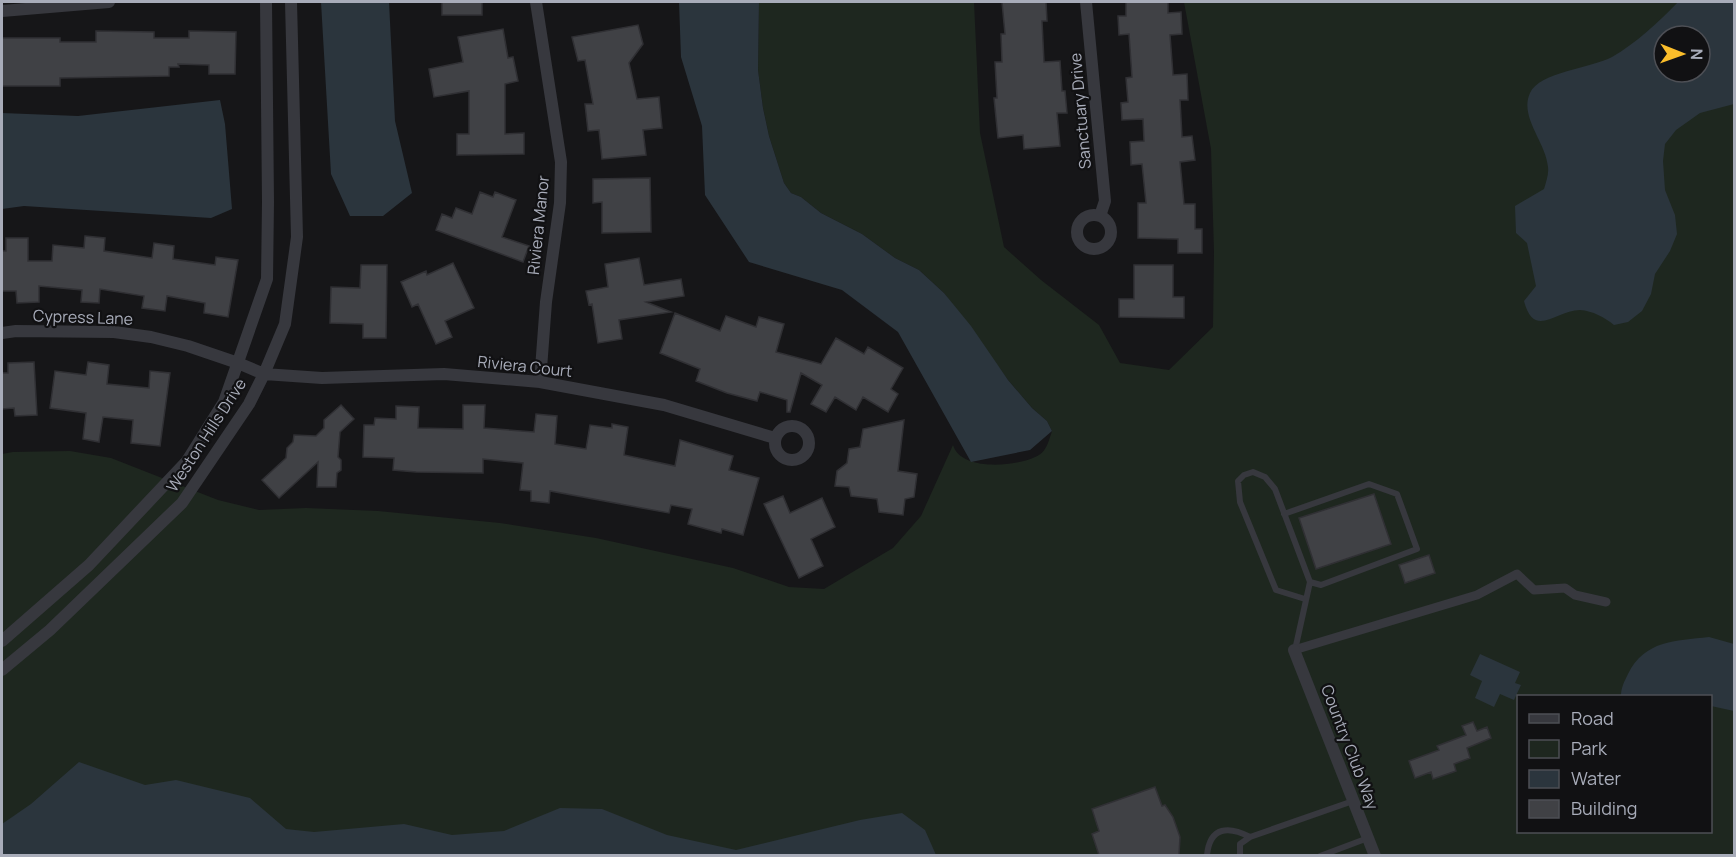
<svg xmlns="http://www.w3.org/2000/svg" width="1736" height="857" viewBox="0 0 1736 857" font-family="Manrope,sans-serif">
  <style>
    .green { fill: #1e271f; fill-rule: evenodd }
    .water { fill: #2b353d; fill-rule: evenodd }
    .building { fill: #404145; stroke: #303034; stroke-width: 1.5 }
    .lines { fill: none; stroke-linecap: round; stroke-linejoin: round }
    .service { stroke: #37383e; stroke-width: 6 }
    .pedestrian { stroke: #37383e; stroke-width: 9 }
    .minor { stroke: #37383e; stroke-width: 12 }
    .labels { text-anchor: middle; stroke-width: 4.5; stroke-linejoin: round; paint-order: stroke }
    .street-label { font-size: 16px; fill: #a8acb9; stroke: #111113 }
  </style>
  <rect width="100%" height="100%" fill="#161618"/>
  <path class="green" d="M759,2H974L980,133L1004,247L1041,280L1099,325L1120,363L1169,370L1213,327L1214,252L1211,149L1184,2H1734V855H2V454L13,452L70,451L111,458L218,500L259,510L306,508L378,511L500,523L596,538L733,568L789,587L824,589L893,548L921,516L953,445C961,472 1019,467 1039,455C1047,450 1049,440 1052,431L1047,421L1032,408L1008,380L944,293L919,270L895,258L862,234L821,213L801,197L791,193L784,183L769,136L763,108L758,70ZM1664,36H1700V72H1664ZM1518,696H1710V832H1518Z"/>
  <path class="water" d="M321,2H389L395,121L412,193L383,216H350L331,174Z
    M679,2H759L758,70L763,108L769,136L784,183L791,193L801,197L821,213L862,234L895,258L919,270L944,293L971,326L1008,380L1032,408L1047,421L1052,431L1030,450L971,462L898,332L842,290L749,262L705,195L702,126L681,57Z
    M1678,2H1734V104L1700,113L1676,130L1665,144L1663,161L1665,190L1675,215L1677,234L1670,251L1655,274L1651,294L1642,311L1628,322L1614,325C1604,317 1593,311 1580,310C1556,310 1534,340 1524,301L1536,286L1527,243L1516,233L1515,206L1544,189C1546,182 1549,174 1548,167C1546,142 1519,117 1530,93C1539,72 1592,68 1612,57C1635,44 1660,21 1678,2ZM1664,36H1700V72H1664Z
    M220,100L225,124L232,209L211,218L24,206L2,209V113L78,116Z
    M1709,637L1734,644V711L1711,706L1710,696H1621C1621,688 1624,682 1628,674C1645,640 1675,641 1709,637Z
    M1480,654L1520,672L1515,683L1521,685L1514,700L1500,694L1494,707L1475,698L1482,681L1470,675Z
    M79,762L145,785L176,780L250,798L286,829L314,832L404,824L452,835L504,831L560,808L602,809L667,835L736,850L860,820L902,813L925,830L936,855H2V824L31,804Z"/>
  <path class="building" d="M442,2H482V15H442Z
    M1002,2H1046L1047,21H1042L1044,62L1060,61L1062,91H1065L1067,113H1057L1060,146L1024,149L1023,135L998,138L994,98H997L995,62H1002L1001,34H1005Z
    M1126,2H1168V13L1181,12L1182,34L1170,35L1173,75L1187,74L1188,100H1180L1182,137L1192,136L1195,160L1180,162L1184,204H1195V229H1202V253H1178V239L1138,238V203H1146L1142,164L1131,165L1130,142L1144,141L1143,119L1122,120L1121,103L1128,102L1126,78L1132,77L1129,34L1119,35L1118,16H1126Z
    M638,25L643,44L629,63L637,99L659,97L662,128L643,130L646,155L602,159L599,130L588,131L585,104H593L585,60L578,61L572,37Z
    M503,29L508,58L513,57L518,81L505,84V134L524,133V154L457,155V134H469V91L434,97L429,69L463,62L458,37Z
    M96,31L154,32V38H189V31L236,32L235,74H209V65L178,64L179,67H169V76L60,78V86H2V38H60V42H96Z
    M650,178L651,232L602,233V202L593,203V179Z
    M480,192L493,197L495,192L516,200L502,237L529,246L523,262L436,230L442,214L452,218L456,208L472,214Z
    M85,236L105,238L104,251L152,258L154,243L174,246L173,259L215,265L216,257L238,260L228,317L204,313L205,303L167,296L165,311L142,308L144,296L100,289L99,303L81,302L82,290L39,286V302L17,303L16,291H2V251H6V238H28V261H52L53,245L84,248Z
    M639,258L644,285L681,279L684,296L646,302L671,312L619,320L622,339L598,343L592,304L589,305L586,291L608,287L605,264Z
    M453,263L474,308L445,321L452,337L436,344L418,304L412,307L401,282L426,271L427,275Z
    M361,265H387L386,338H363V324L330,323L331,287L360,288Z
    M1134,265H1173V297H1184V318L1119,317V299H1134Z
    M675,313L720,331L726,316L756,327L759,317L784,324L776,352L821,364L836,338L864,354L868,347L903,368L891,389L898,394L888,412L863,397L856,410L835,397L826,412L811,404L822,385L801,373L790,412H787V400L760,392L757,401L727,393L696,381L700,369L660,353Z
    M34,362L37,415L15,416L14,408L2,409V373H8V363Z
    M88,362L109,365L107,384L149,388L150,371L170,373L160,446L131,443L133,420L103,417L99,442L83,439L86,413L50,408L55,371L86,375Z
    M341,405L354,419L340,432L338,457L341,460V470L337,473L336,487H317L318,462L279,498L262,480L286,458L287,448L293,442L294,435L316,436L324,428V420Z
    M463,405H485L484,428L534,432L536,414L557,416L555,444L586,449L590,425L612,428V424L628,427L624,455L675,466L680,440L733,456L729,470L759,478L743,535L722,529L721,533L688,524L692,509L671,505L669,513L550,491L549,503L531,501V491L520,490L523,463L483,459V473L416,472L393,470L394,458L363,457L364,425H374L375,418L396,419V406L419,407L418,428L463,429Z
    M904,420L898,471L917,474L914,497L905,499L903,515L879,512L877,499L851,496L849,487L835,486L837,471L847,463L849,449L860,447L863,429Z
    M1374,494L1391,544L1316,569L1299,518Z
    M783,496L790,513L822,498L835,527L811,539L823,566L799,578L764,504Z
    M1429,555L1435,573L1405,583L1399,565Z
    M1473,722L1477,731L1487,727L1491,738L1467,748L1470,758L1454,764L1456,771L1433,779L1431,772L1415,778L1409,761L1439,750L1437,746L1466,735L1462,726Z
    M1155,787L1162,806L1165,805L1173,817L1180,837L1179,855H1099L1092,834L1099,831L1092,809Z"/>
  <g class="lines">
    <path class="service" d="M1284,514L1369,484L1397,494L1417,549L1321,585L1310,582
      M1295,650L1310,582L1275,489L1265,477L1253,472L1244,475L1238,481L1240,502L1276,590L1305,599
      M1207,855C1210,826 1229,826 1250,837L1353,801
      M1240,856V844L1250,837
      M1320,856L1368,838"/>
    <path class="pedestrian" d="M1294,650L1477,595L1517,574L1534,590L1565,588L1575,595L1606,602"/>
    <path class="minor" d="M536,2L561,162L560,203L546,302L540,382
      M1086,2L1105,201L1100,216
      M2,11L109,2
      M1077 232a17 17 0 1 1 34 0a17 17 0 1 1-34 0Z
      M2,333L16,331L114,332L151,337L188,346L238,363L264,374L322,378L444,374L540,382L664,405L775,438
      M775 443a17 17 0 1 1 34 0a17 17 0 1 1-34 0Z
      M2,641L89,565L187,461L224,402L267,279L268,202L266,2
      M1294,650L1375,856
      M2,670L50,630L182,503L249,404L264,374L285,324L297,237L291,2"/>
  </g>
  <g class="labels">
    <g class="street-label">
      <text transform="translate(1080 111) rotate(-95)" y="6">Sanctuary Drive</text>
      <text transform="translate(538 225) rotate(-84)" y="6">Riviera Manor</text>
      <text transform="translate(83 317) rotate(2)" y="6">Cypress Lane</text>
      <text transform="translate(525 366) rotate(6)" y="6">Riviera Court</text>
      <text transform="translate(206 435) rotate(-57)" y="6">Weston Hills Drive</text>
      <text transform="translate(1350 747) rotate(69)" y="6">Country Club Way</text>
    </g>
  </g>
  <rect width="1736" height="857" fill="none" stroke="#a8acb9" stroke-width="6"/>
  <rect x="1517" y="695" width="195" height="138" fill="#111113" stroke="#4d4f55" stroke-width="1.5"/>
  <rect x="1529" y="714" width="30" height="9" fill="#37383e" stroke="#4d4f55" stroke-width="1.5"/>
  <text x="1571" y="725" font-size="18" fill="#a8acb9">Road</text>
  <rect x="1529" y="740" width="30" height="18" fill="#1e271f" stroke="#4d4f55" stroke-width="1.5"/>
  <text x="1571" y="755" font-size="18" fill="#a8acb9">Park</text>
  <rect x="1529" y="770" width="30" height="18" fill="#2b353d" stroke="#4d4f55" stroke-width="1.5"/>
  <text x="1571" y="785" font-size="18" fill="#a8acb9">Water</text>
  <rect x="1529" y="800" width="30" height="18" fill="#404145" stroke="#4d4f55" stroke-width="1.5"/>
  <text x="1571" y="815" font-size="18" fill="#a8acb9">Building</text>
  <g transform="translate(1682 54) rotate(91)"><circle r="28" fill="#111113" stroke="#4d4f55" stroke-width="1.5"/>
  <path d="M0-4.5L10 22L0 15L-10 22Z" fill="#fbbe2b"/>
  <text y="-9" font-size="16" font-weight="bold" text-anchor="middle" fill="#a8acb9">N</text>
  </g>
</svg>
